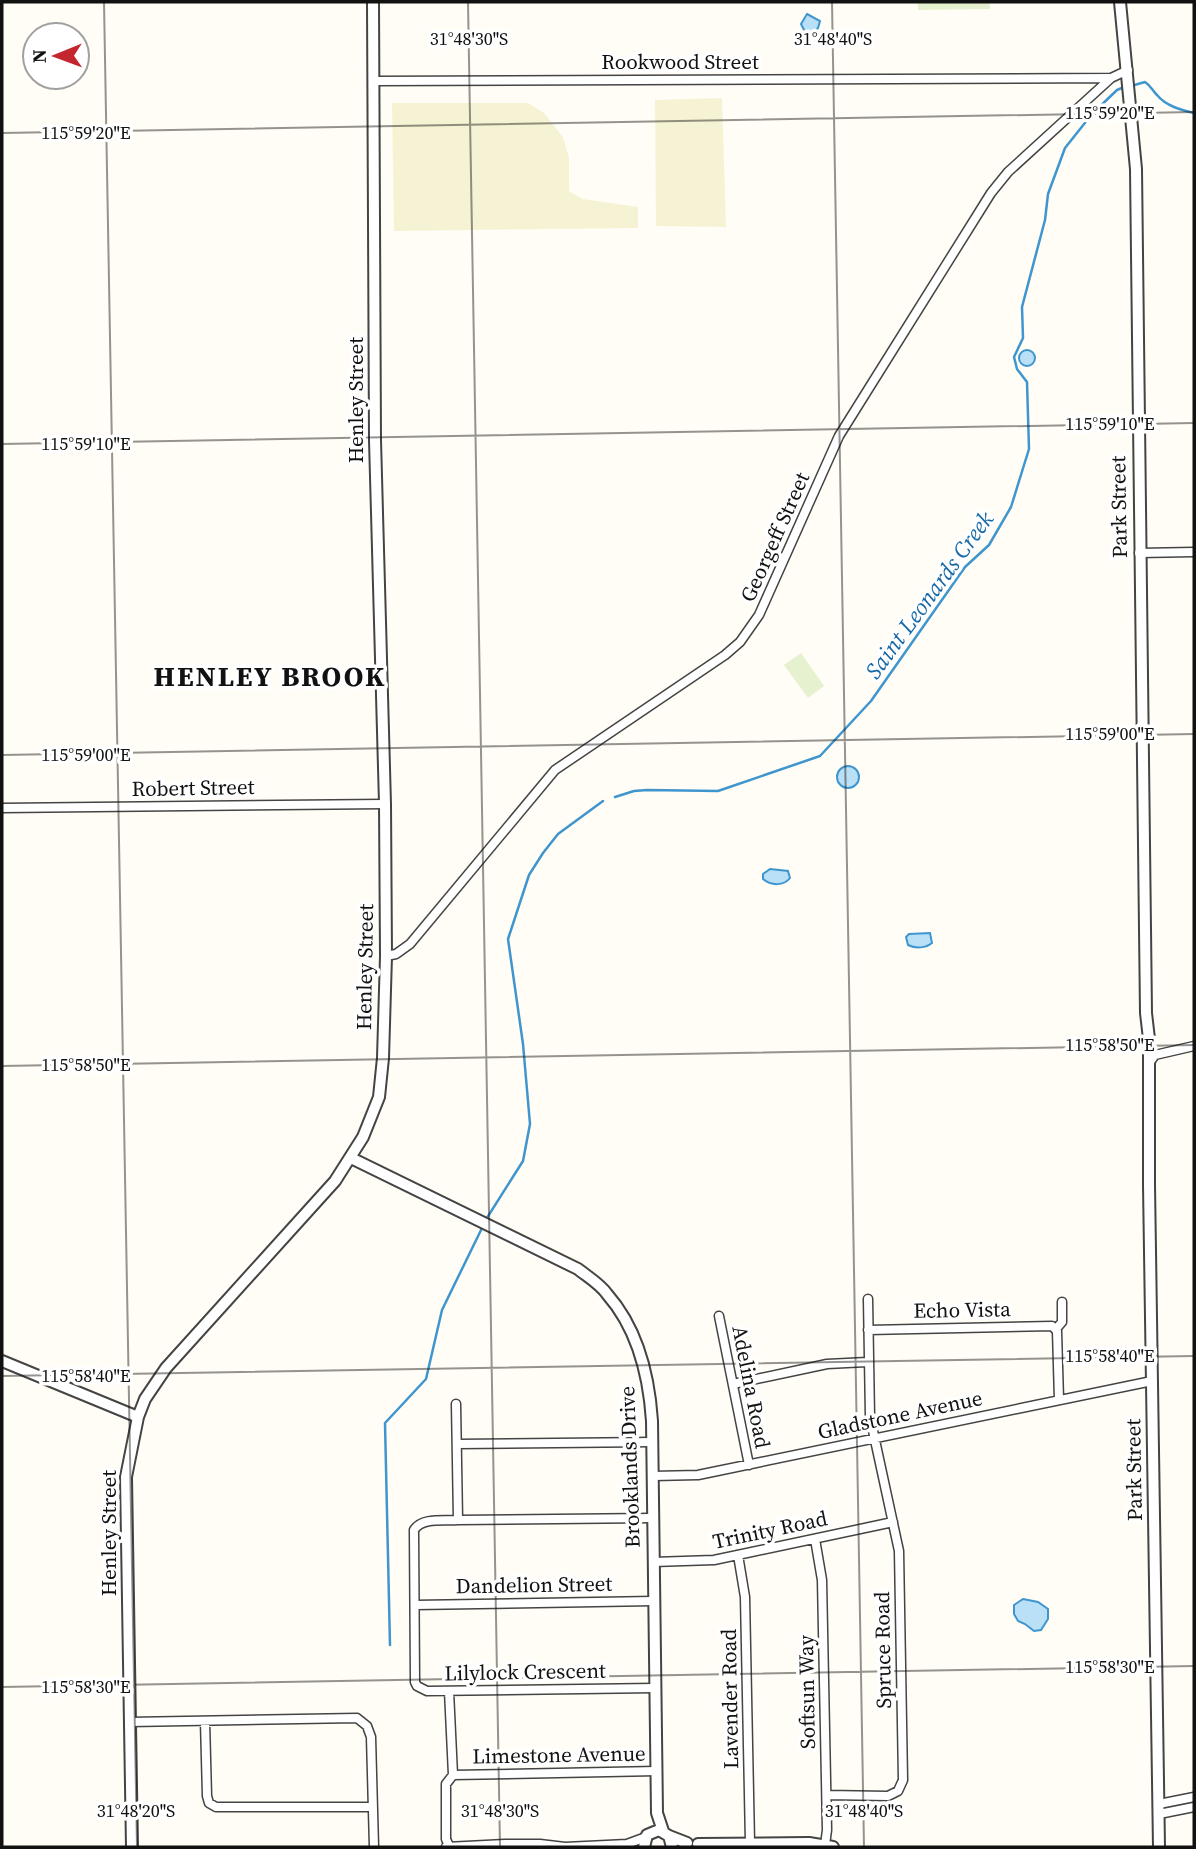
<svg xmlns="http://www.w3.org/2000/svg" width="1196" height="1849" viewBox="0 0 1196 1849" font-family="'Source Serif 4',serif">
  <style>
    .farmland { fill: #f6f3d4 }
    .pitch { fill: #e6f2cf }
    .water { fill: #b9e0f7; stroke: #3f96cf; stroke-width: 2 }
    .lines { fill: none; stroke-linecap: round; stroke-linejoin: round }
    .stream { stroke: #3f96cf; stroke-width: 2.5 }
    .minor-casing { stroke: #444; stroke-width: 11 }
    .tertiary-casing { stroke: #444; stroke-width: 14 }
    .minor { stroke: #fff; stroke-width: 8 }
    .tertiary { stroke: #fff; stroke-width: 10 }
    .ticks { fill: none; stroke: #111; stroke-width: 2; stroke-opacity: 0.45 }
    .labels { text-anchor: middle; stroke-width: 7; stroke-linejoin: round; paint-order: stroke }
    .street-label { font-size: 21px; fill: #111; stroke: #fff }
    .water-label { font-size: 23px; font-style: italic; fill: #1768a6; stroke: #fff }
    .district-label { font-size: 28px; font-weight: bold; letter-spacing: 2px; fill: #111; stroke: #fff }
    .ticks-label { font-size: 18px; text-anchor: middle; fill: #111; stroke: #fff; stroke-width: 7; stroke-linejoin: round; paint-order: stroke }
  </style>
  <rect width="100%" height="100%" fill="#fffdf5"/>
  <path class="farmland" d="M722,98L726,227L656,226L655,100Z
    M392,103H528L544,113L563,137L569,158V191L583,199L638,207V228L394,231Z"/>
  <path class="pitch" d="M918,2H990V9L918,10Z
    M801,653L824,686L808,698L784,665Z"/>
  <path class="water" d="M807,14L820,21L818,28L813,34L805,32L801,24Z
    M1019 358a8 8 0 1 1 16 0a8 8 0 1 1-16 0Z
    M837 777a11 11 0 1 1 22 0a11 11 0 1 1-22 0Z
    M770,869L788,871L790,878C784,886 771,886 763,879V874Z
    M930,933L932,943C926,948 916,949 908,945L906,937L909,934Z
    M1023,1599L1038,1602L1048,1609V1619L1041,1630L1034,1631L1025,1624L1018,1621L1014,1614V1605Z"/>
  <g class="lines">
    <path class="stream" d="M1131,86L1145,82C1151,86 1152,90 1157,95C1166,106 1181,110 1194,113
      M615,797L634,791L647,790L718,791L820,756L871,701L965,567L989,545L1011,507L1029,449L1027,382L1017,369L1014,357L1023,338L1022,307L1045,220L1048,194L1065,148L1092,114L1117,90L1124,87
      M485,1221L523,1161L530,1124L523,1044L508,939L529,875L543,853L558,834L603,801
      M390,1645L385,1423L426,1379L442,1310L482,1228"/>
    <defs>
      <path id="minor" d="M375,81L1110,78
        M1139,553L1194,552
        M2,808L385,804
        M386,956L396,954L410,944L555,770L725,655L740,642L759,615L839,436L991,193L1008,172L1111,78L1128,70
        M1150,1062L1155,1055L1194,1046
        M719,1316L749,1465
        M1056,1329L1062,1322V1302
        M868,1330L1052,1326L1057,1331L1059,1400
        M733,1384L827,1364L867,1362
        M456,1404L458,1520
        M457,1444L652,1442
        M653,1476L698,1475L1152,1381
        M652,1518L458,1520C444,1521 422,1517 414,1530L415,1682L417,1686L427,1691L655,1688
        M815,1539L822,1580L827,1830L825,1845
        M738,1555L745,1597L750,1843
        M653,1562L714,1560L893,1522
        M415,1605L654,1601
        M449,1691L453,1775
        M205,1721L207,1796L209,1803L216,1807H373
        M130,1722L357,1718L367,1726L371,1737L374,1847
        M827,1795L888,1796L898,1791L903,1780L899,1551L870,1417L868,1299
        M1159,1804L1194,1797
        M1159,1814L1194,1807
        M449,1846L446,1839V1784L453,1775L657,1771
        M446,1847L505,1844H540L565,1847L627,1844L646,1837"/>
      <path id="tertiary" d="M1120,2L1136,169L1146,1013L1149,1039V1185L1159,1847
        M351,1158L578,1269C588,1277 600,1284 607,1294C638,1329 649,1375 652,1421L657,1813L663,1831
        M2,1361L138,1417
        M669,1836L687,1843
        M698,1844L809,1843L833,1847
        M132,1847L126,1477L138,1417L145,1399L166,1368L335,1181L363,1137L379,1097L383,1058L386,956L385,804L375,440L373,2
        M644,1847L647,1835L659,1830L669,1836L672,1847"/>
    </defs>
    <use href="#minor" class="minor-casing"/>
    <use href="#tertiary" class="tertiary-casing"/>
    <use href="#minor" class="minor"/>
    <use href="#tertiary" class="tertiary"/>
  </g>
  <path class="ticks" d="M104,2L137,1847M468,2L500,1847M832,2L864,1847M2,133L1194,112M2,444L1194,423M2,755L1194,734M2,1066L1194,1045M2,1376L1194,1356M2,1687L1194,1666"/>
  <g class="labels">
    <g class="street-label">
      <text x="680" y="69">Rookwood Street</text>
      <text transform="translate(356 400) rotate(-90)" y="7">Henley Street</text>
      <text transform="translate(1119 507) rotate(-91)" y="7">Park Street</text>
      <text transform="translate(775 537) rotate(-66)" y="7">Georgeff Street</text>
      <text transform="translate(193 788) rotate(-1)" y="7">Robert Street</text>
      <text transform="translate(365 967) rotate(-89)" y="7">Henley Street</text>
      <text transform="translate(962 1310) rotate(-1)" y="7">Echo Vista</text>
      <text transform="translate(751 1387) rotate(79)" y="7">Adelina Road</text>
      <text transform="translate(900 1415) rotate(-12)" y="7">Gladstone Avenue</text>
      <text transform="translate(630 1467) rotate(-92)" y="7">Brooklands Drive</text>
      <text transform="translate(1134 1470) rotate(-91)" y="7">Park Street</text>
      <text transform="translate(770 1530) rotate(-12)" y="7">Trinity Road</text>
      <text transform="translate(109 1533) rotate(-90)" y="7">Henley Street</text>
      <text transform="translate(534 1585) rotate(-1)" y="7">Dandelion Street</text>
      <text transform="translate(883 1650) rotate(-91)" y="7">Spruce Road</text>
      <text transform="translate(525 1672) rotate(-1)" y="7">Lilylock Crescent</text>
      <text transform="translate(807 1692) rotate(-91)" y="7">Softsun Way</text>
      <text transform="translate(730 1699) rotate(-91)" y="7">Lavender Road</text>
      <text transform="translate(559 1755) rotate(-1)" y="7">Limestone Avenue</text>
    </g>
    <g class="water-label">
      <text transform="translate(929 595) rotate(-54)" y="8">Saint Leonards Creek</text>
    </g>
    <g class="district-label">
      <text x="270" y="686">HENLEY BROOK</text>
    </g>
  </g>
  <g class="ticks-label">
    <text x="469" y="45">31°48'30"S</text>
    <text x="833" y="45">31°48'40"S</text>
    <text x="1110" y="119">115°59'20"E</text>
    <text x="86" y="139">115°59'20"E</text>
    <text x="1110" y="430">115°59'10"E</text>
    <text x="86" y="450">115°59'10"E</text>
    <text x="1110" y="740">115°59'00"E</text>
    <text x="86" y="761">115°59'00"E</text>
    <text x="1110" y="1051">115°58'50"E</text>
    <text x="86" y="1071">115°58'50"E</text>
    <text x="1110" y="1362">115°58'40"E</text>
    <text x="86" y="1382">115°58'40"E</text>
    <text x="1110" y="1673">115°58'30"E</text>
    <text x="86" y="1693">115°58'30"E</text>
    <text x="136" y="1817">31°48'20"S</text>
    <text x="500" y="1817">31°48'30"S</text>
    <text x="864" y="1817">31°48'40"S</text>
  </g>
  <rect width="1196" height="1849" fill="none" stroke="#111111" stroke-width="7"/>
  <g transform="translate(56 56) rotate(269)"><circle r="33" fill="#ffffff" stroke="#a0a0a0" stroke-width="2"/>
  <path d="M0-5L12 26L0 18L-12 26Z" fill="#c4262e"/>
  <text y="-10" font-size="19" font-weight="bold" text-anchor="middle" fill="#111111">N</text>
  </g>
</svg>
